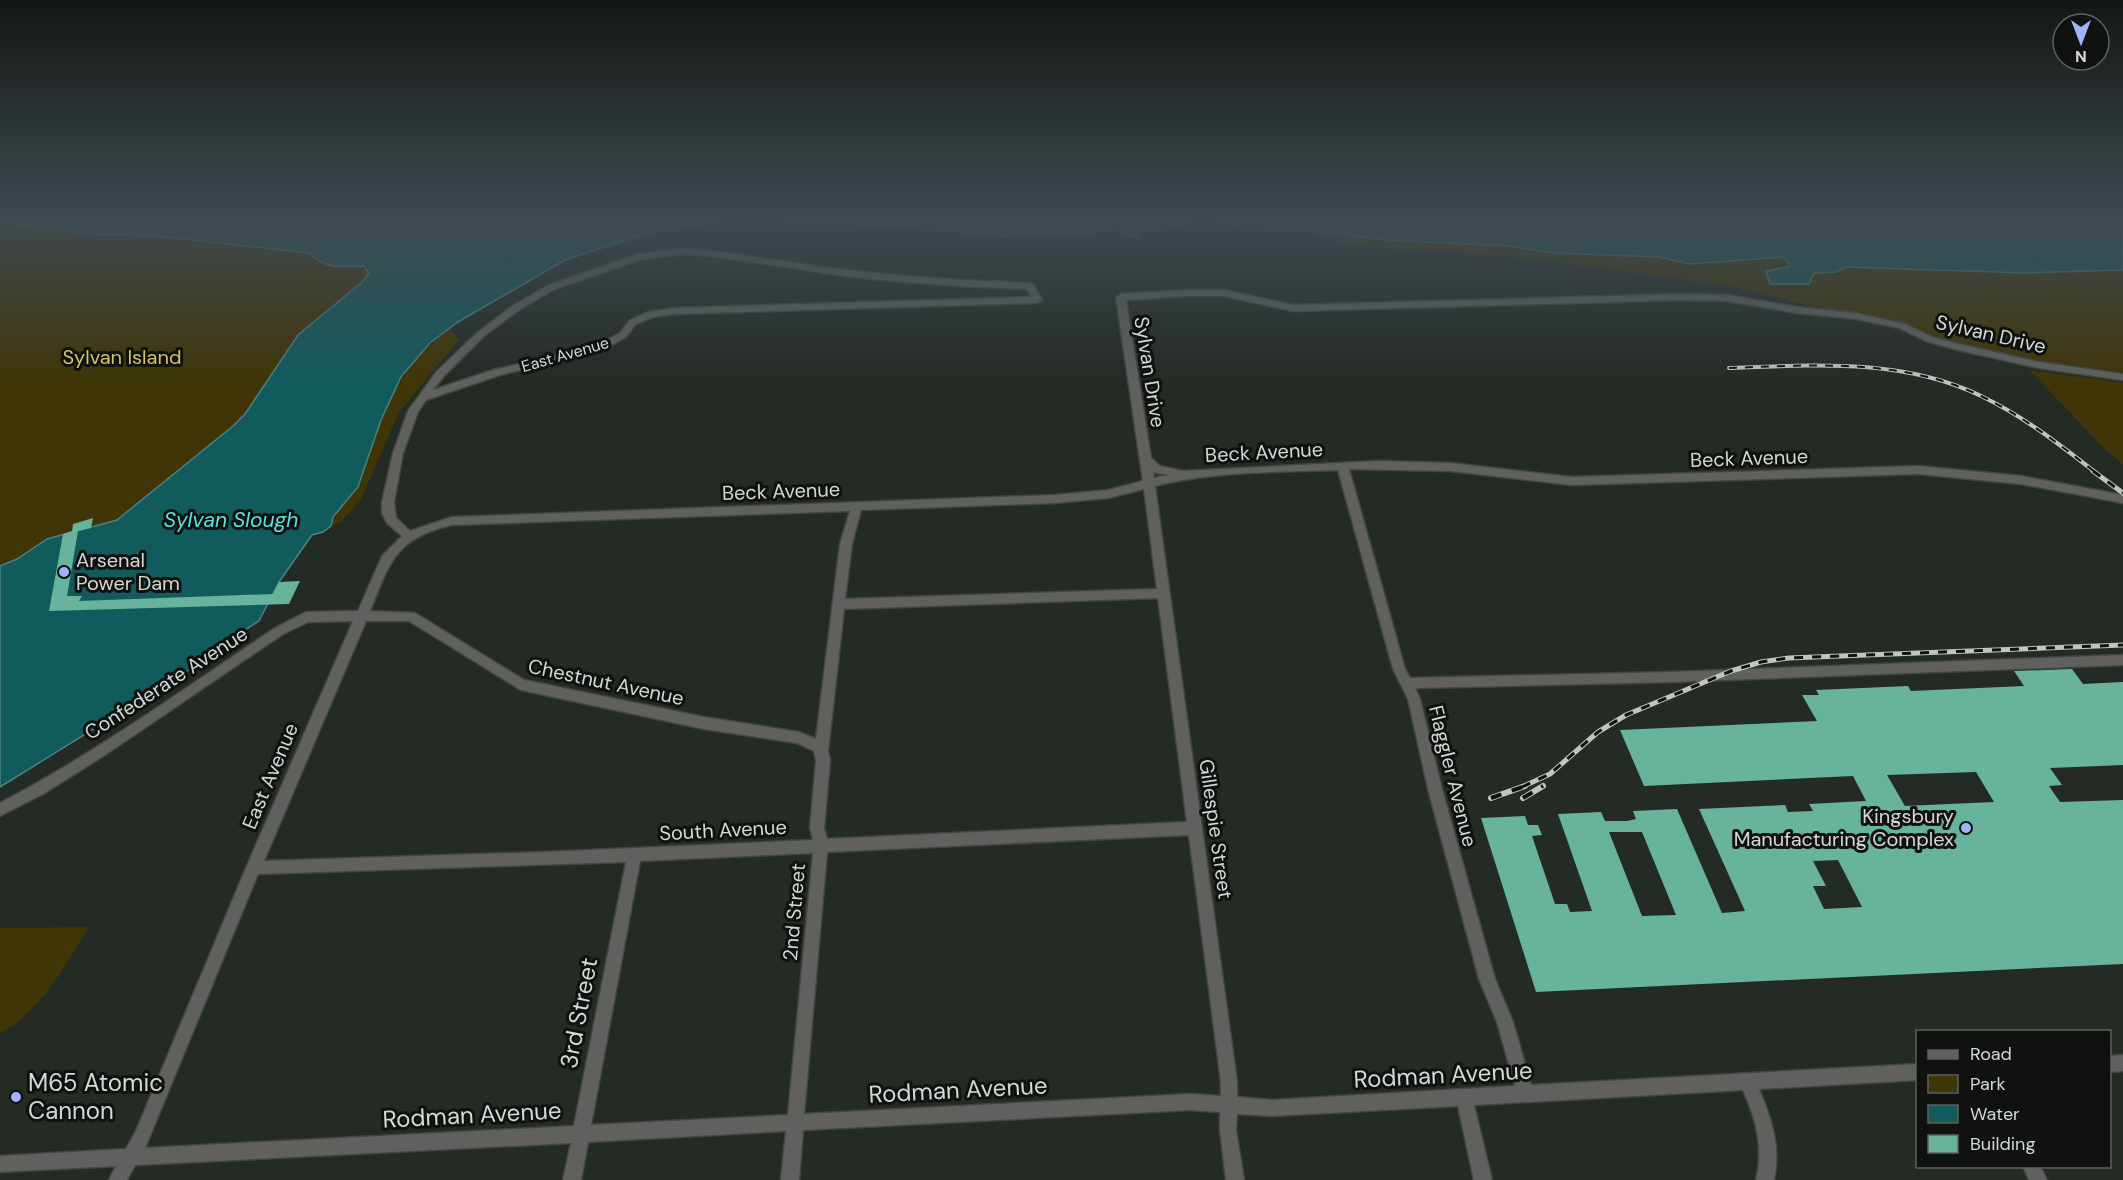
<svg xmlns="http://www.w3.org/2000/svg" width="2123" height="1180" viewBox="0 0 2123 1180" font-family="'DM Sans',sans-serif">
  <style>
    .green { fill: #3f3507 }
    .water { fill: #125b5d; stroke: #4c8181; stroke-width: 1.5 }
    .pier { fill: #242a24 }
    .building { fill: #67b39c; fill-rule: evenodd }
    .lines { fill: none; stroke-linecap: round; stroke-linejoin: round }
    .minor-casing { stroke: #404640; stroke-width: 3 }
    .minor { fill: #60615e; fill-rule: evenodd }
    .rail-far2-casing { stroke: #c1c5c1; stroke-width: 4 }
    .rail-far1-casing { stroke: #c1c5c1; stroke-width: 5 }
    .rail-casing { stroke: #c1c5c1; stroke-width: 6 }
    .rail-far2 { stroke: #0f120f; stroke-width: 2; stroke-dasharray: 8; stroke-linecap: butt }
    .rail-far1 { stroke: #0f120f; stroke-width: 3; stroke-dasharray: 9; stroke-linecap: butt }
    .rail { stroke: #0f120f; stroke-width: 4; stroke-dasharray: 11; stroke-linecap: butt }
    .poi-dot { fill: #a1b3fd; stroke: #0f120f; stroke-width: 2 }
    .labels { text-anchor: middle; stroke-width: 6; stroke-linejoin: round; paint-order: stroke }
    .far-street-label { font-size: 16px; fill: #d5d9d5; stroke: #0f120f }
    .street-label { font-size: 20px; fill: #d5d9d5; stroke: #0f120f }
    .park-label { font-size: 20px; fill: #d8c268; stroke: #0f120f }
    .poi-label { font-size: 20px; fill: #d5d9d5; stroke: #0f120f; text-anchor: start }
    .water-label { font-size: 21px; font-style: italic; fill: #5ee1e4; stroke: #0f120f }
    .near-street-label { font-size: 24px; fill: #d5d9d5; stroke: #0f120f }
    .near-poi-label { font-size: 24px; fill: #d5d9d5; stroke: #0f120f; text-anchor: start }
  </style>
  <rect width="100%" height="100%" fill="#242a24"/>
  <path class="green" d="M0,224L70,230L79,234L155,236L310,253C324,270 344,266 364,266L369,273L361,283L298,335L245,414L233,426L117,520L47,539L17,559L0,566Z
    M1335,234L1387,240L1508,246L1552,253L1777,249L2026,273L2123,270V372L2052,364L2003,354L1938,338L1908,325L1831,311L1733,286L1508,256L1391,249L1331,240Z
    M449,330L460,339L399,412L361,500L341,522L331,526C335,509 352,501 359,485C368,464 372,441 381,420C396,383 417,354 449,330Z
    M2029,370L2123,383V465L2103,447Z
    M89,927C64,968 42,1009 0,1034V928Z"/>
  <path class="water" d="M0,218H2123V270L2026,273L1845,267L1837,272L1814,273L1809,284H1770L1766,271L1788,267L1790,264L1783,257L1690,264L1659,257L1552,253L1508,246L1387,240L1321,232L1237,231L1206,220L1141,238L1117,232L1054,238H1004L832,225L715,223L648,233L565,260L458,322L430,343L401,377L381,420L358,487L333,517L331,526L323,532L312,535L279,582L259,621L237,635L226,647L0,787V566L17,559L47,539L117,520L233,426L245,414L298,335L361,283L369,273L364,266C344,266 324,270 310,253L155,236L79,234L70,230L0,224Z"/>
  <path class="pier" d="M1205,218L1246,230L1315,232L1317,235L1237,234L1206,223L1140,240L1144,233L1182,227L1186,224Z
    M756,219L882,228L905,227L1004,238L1058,237L1119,230L1127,235L1128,239L1117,235L1055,241H1004L905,232L867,233L758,225L714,226L718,221Z"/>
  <path class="building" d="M93,518L91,528L78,531L67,596H82L79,601L273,594L279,582L300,581L289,604L49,611L63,534L72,531L73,524Z
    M2072,669L2083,684L2123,682V765L2050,768L2062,785L2049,786L2060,802L2123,800V964L1536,992L1481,818L1525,816L1528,825H1538L1542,835L1532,836L1555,904H1567L1570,912L1592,911L1558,814L1601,812L1605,821H1627L1636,819L1633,811L1677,809L1722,913L1745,911L1699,809L1785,805L1788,812L1813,811L1809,804L1866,801L1853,776L1644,786L1620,730L1817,721L1802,695H1819L1816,690L1908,686L1911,691L2024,686L2014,671ZM1976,772L1994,802L1905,806L1887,775ZM1609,832H1642L1676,915L1642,916ZM1838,860L1862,907L1824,909L1813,886H1826L1813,861Z"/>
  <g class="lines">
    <defs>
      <path id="minor" d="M686,248C746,254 805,266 864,272C919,278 975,281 1030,283L1033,284L1042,300L1037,303L675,314L653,317L636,324L626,337L603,350L500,375L426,400L418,412L403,453L394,502L396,518L410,531L452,517L1055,495L1108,490L1143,481L1116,297L1121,294L1186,290H1224L1293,305L1680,294L1727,295L1797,307L1856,313L1905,324L1932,337L1959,344L2039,362L2123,374V380L2039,368L1958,350L1926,341L1899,328L1856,319L1797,313L1727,301L1680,300L1293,311L1224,296H1186L1126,300L1151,458L1160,466L1183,471L1378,461L1450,463L1572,477L1918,466L2021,476L2123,495V503L2021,484L1918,474L1572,485L1450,471L1349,469L1405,669L1410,678L1671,672L2123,655V665L1671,682L1415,688L1420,699L1442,789L1495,979L1513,1022L1531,1085L1918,1064V1080L1759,1089C1772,1120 1781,1147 1774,1180H1756C1764,1147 1756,1120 1743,1090L1474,1105L1492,1180H1474L1458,1106L1272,1116L1237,1114L1236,1130L1244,1180H1226L1220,1130V1112L1191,1110L803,1130L799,1180H781L786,1131L588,1142L581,1180H563L571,1143L135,1165L127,1180H109L116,1166L0,1172V1156L126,1149L136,1131L246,868L353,621L308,622L283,634L105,755L43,794L0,816V803C96,753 185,688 275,628L306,612L358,611L382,556L402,536L387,523L382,513V502L393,453L408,411L436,372L478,332L514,305L549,285L638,254ZM686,254C745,259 803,271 863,278C917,284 972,287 1027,289L1031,297L675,308L648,312L630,320L620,333L596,346L493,370L433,390L444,376L484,336L520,309L555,289L642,259ZM1338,470L1393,669L1408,699L1428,789L1479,979L1497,1022L1515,1086L1272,1100L1237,1097V1082L1155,486C1214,471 1278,472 1338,470ZM1153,472L1168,475L1154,478ZM1144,489L1157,589L845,599L852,544L861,510L1055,503L1108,498ZM850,511L840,544L816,739L799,732L704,717L524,680L415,613L370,611C390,562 395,538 452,525ZM1158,598L1187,822L827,839L824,828L830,761L828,751L844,609ZM366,621H409L521,690L704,729L797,743L814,751L816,761L810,828L813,840L545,852L264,861ZM1189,835L1221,1082V1096L1191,1094L804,1114L827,852ZM813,853L788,1115L591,1125L640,861ZM626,862L574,1126L145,1148L258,874Z
        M2123,1055V1071L2110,1072V1056Z
        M2023,1166H2040L2047,1180H2029Z"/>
    </defs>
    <use href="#minor" class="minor-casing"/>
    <use href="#minor" class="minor"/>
    <defs>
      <path id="rail-far2" d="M1729,368C1814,365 1902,358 1981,396C2023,416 2059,444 2095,472"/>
      <path id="rail-far1" d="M2093,471L2123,493
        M1522,787L1550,774L1598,732L1626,715L1731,671L1761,662L1789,658L2123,645
        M1541,787L1543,786"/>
      <path id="rail" d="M1491,798L1525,786
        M1523,798L1543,786"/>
    </defs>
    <use href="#rail-far2" class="rail-far2-casing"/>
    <use href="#rail-far1" class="rail-far1-casing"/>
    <use href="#rail" class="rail-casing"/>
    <use href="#rail-far2" class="rail-far2"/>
    <use href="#rail-far1" class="rail-far1"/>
    <use href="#rail" class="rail"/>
  </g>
  <linearGradient id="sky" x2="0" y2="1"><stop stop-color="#141714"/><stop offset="0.57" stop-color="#3f4a50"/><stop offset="1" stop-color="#3f4a50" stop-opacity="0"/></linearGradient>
  <rect width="2123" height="384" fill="url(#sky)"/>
  <g class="poi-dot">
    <circle cx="64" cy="572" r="6"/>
    <circle cx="1966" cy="828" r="6"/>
    <circle cx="16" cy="1097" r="6"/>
  </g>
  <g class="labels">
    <g class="far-street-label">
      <text transform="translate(565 354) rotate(-16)" y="6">East Avenue</text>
    </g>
    <g class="street-label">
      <text transform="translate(1991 334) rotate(13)" y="7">Sylvan Drive</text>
      <text transform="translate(1150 372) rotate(81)" y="7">Sylvan Drive</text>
      <text transform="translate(1264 452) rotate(-3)" y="7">Beck Avenue</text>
      <text transform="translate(1749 458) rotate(-2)" y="7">Beck Avenue</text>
      <text transform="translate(781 491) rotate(-2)" y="7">Beck Avenue</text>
      <text transform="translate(606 682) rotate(12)" y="7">Chestnut Avenue</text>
      <text transform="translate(166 683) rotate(-33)" y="7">Confederate Avenue</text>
      <text transform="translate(270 776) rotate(-67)" y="7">East Avenue</text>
      <text transform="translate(1453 776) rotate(76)" y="7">Flaggler Avenue</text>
      <text transform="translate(1216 829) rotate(82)" y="7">Gillespie Street</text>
      <text transform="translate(723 830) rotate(-3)" y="7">South Avenue</text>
      <text transform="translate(794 912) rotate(-85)" y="7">2nd Street</text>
    </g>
    <g class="park-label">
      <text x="122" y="364">Sylvan Island</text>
    </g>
    <g class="poi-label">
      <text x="76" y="567">Arsenal<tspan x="76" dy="23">Power Dam</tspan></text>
      <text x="1954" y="823" text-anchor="end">Kingsbury<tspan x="1954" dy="23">Manufacturing Complex</tspan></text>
    </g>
    <g class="water-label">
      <text x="231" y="527">Sylvan Slough</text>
    </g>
    <g class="near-street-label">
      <text transform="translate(579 1013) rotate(-79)" y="8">3rd Street</text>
      <text transform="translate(1443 1075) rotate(-3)" y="8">Rodman Avenue</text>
      <text transform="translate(958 1090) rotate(-3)" y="8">Rodman Avenue</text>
      <text transform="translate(472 1115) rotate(-3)" y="8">Rodman Avenue</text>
    </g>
    <g class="near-poi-label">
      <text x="28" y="1091">M65 Atomic<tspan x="28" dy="28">Cannon</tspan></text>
    </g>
  </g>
  <rect x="1916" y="1030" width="195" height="138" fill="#0f120f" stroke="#5e625e" stroke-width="1.5"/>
  <rect x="1928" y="1050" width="30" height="9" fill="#60615e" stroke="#5e625e" stroke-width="1.5"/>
  <text x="1970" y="1060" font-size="18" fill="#d5d9d5">Road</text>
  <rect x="1928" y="1075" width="30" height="18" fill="#3f3507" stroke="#5e625e" stroke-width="1.5"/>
  <text x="1970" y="1090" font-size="18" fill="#d5d9d5">Park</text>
  <rect x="1928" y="1105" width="30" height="18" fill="#125b5d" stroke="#5e625e" stroke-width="1.5"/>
  <text x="1970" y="1120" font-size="18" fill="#d5d9d5">Water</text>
  <rect x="1928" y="1135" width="30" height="18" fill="#67b39c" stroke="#5e625e" stroke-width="1.5"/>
  <text x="1970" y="1150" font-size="18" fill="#d5d9d5">Building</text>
  <g transform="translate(2081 42) rotate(180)"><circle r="28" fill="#0f120f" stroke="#5e625e" stroke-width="1.5"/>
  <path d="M0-4.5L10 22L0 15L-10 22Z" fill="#a1b3fd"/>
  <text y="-9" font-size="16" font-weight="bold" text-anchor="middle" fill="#d5d9d5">N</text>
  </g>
</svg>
